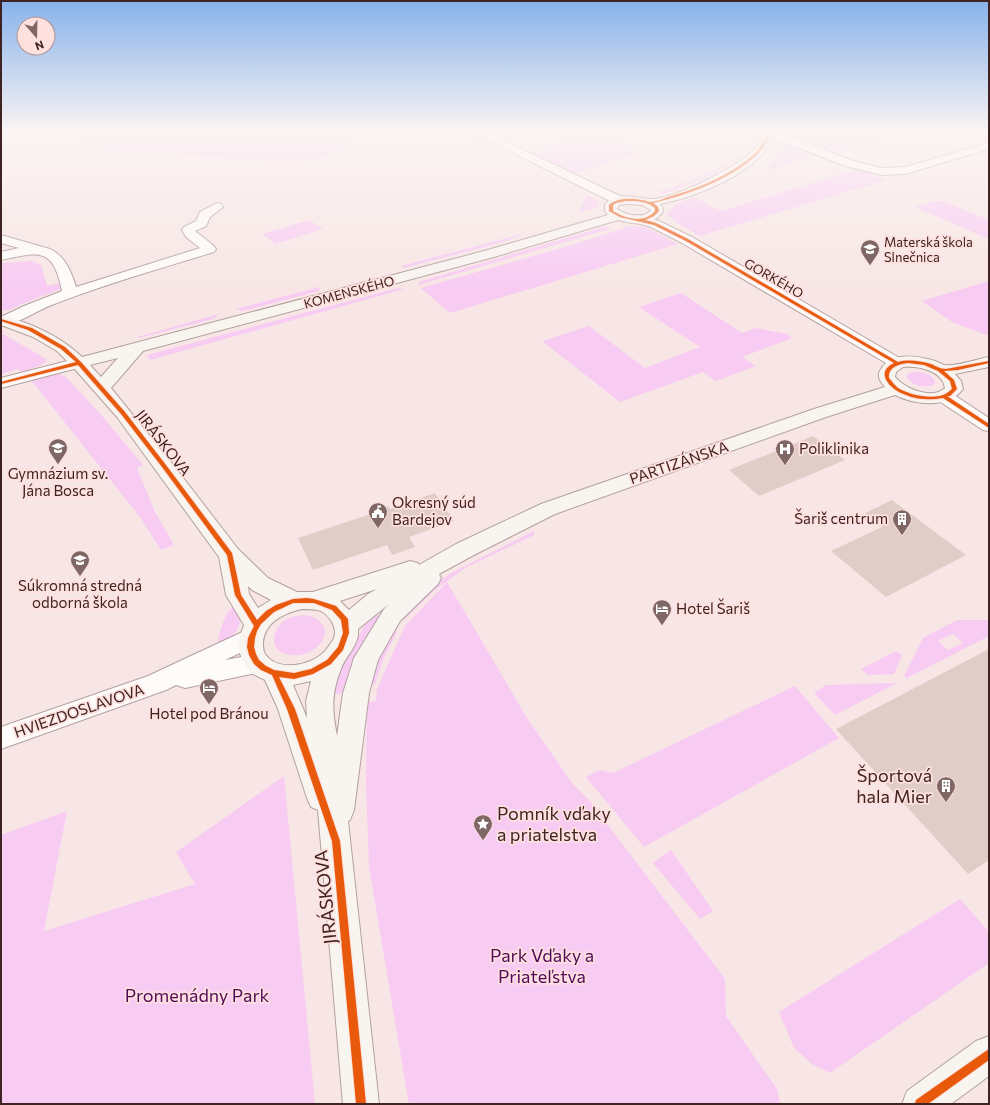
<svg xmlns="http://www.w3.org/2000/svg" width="990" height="1105" viewBox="0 0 990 1105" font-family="Commissioner,sans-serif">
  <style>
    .green { fill: #f8cbf3; fill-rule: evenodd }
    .building { fill: #e1cdc8 }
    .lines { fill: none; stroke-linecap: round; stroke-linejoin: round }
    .street-casing { stroke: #b3a09f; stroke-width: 2 }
    .secondary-casing { stroke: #b3a09f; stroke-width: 2 }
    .street { fill: #fefbfb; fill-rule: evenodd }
    .secondary { fill: #f8f4f0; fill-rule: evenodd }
    .cycleway-casing { stroke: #fee0de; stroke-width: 2 }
    .cycleway { fill: #e8590c; fill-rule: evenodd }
    .labels { text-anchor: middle; stroke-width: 3.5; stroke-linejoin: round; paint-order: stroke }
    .far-poi-label { font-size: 13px; fill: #3e2322; stroke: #fee0de; text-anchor: start }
    .far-street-label { font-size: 13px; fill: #3e2322; stroke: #fee0de }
    .street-label { font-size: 15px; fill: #3e2322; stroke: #fee0de }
    .poi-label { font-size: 15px; fill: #3e2322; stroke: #fee0de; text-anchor: start }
    .near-poi-label { font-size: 18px; fill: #3e2322; stroke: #fee0de; text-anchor: end }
    .near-street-label { font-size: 18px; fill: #3e2322; stroke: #fee0de }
    .near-park-label { font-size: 18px; fill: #520959; stroke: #fee0de }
  </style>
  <rect width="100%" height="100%" fill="#f7e6e5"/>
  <path class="green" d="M82,133H349L351,138C338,161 301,161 278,161L108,150C98,147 87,146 79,139Z
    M596,133H600L641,153L569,175L524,153Z
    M757,133H760L759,135C743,162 715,174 686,185C678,189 668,193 660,194L661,191C692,181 743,164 757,133Z
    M769,133H896L827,154L769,136Z
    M789,147H797L817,155L771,169L766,170L771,168L767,166L784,148Z
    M858,169L886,180L700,236L680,225L667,214L676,204L694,197L721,211Z
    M588,194L598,201L599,206L578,213Z
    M935,201H943L989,220V237L987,238L915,207Z
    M309,220L323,229L276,244L262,234Z
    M606,226L610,229L418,285L419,282Z
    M630,226L646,227L678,244L450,313L421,288L575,244Z
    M526,233L507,241L404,268L401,266Z
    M32,261L41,265L47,286L61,283L63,288L19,305C14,309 8,311 1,310V263Z
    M989,281V334L986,335L952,322L922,301Z
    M320,287L319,291L242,311L236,309Z
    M398,288L404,289L150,360L147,355Z
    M681,293L742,333L756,328L787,334L792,338L742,357L756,366L716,381L703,372L620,402L542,341L589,326L645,368L700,347L639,307Z
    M219,314L213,319L139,338L137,337Z
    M1,333L46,359L47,361L39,366L21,372L18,369L1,374Z
    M912,372C920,371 928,373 934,379L935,384C926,389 912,386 907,377V375Z
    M59,374L66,377L102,416L143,465L137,468L155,512L174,545L161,550L140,517L31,380L48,375Z
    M534,531V535L465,568L436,589L404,620L402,618L427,590L451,573Z
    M447,582L527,718L572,783L589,800L725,979L726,1016L777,1089L780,1104H409L369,867L366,783L367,702L376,701L377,689L405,626Z
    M234,606L241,617C238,634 232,637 217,645C220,631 223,615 234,606Z
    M376,613L382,620L351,690L333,695L338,674L365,624Z
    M305,615C346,623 316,663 286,654C267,649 273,627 287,619C292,616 299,616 305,615Z
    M957,620H989V636L907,678L904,676L923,638ZM953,634L963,643L948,650L938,641Z
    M393,629L397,632L382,662L375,684L369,687L372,669Z
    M896,651L902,655L894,674L868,675L861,669Z
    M897,683L835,715L814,693L826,685Z
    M795,686L839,738L644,847L586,777L599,770L613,773Z
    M284,776L315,1104H1V835L67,811L44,931L195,884L176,852Z
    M671,850L713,911L700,919L653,863Z
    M960,899L989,932V963L830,1073L812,1064L794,1048L779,1012Z"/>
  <path class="building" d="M813,436L845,460L759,496L729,470Z
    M435,493L454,521L409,537L415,547L392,555L387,545L313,570L298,538L371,514L370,512L389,506L390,509Z
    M892,500L966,555L886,597L831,551L882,527L865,513Z
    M989,649V860L968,874L836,729Z"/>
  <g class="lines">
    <defs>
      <path id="street" d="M476,133H488L624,198L626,201L624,204H616L477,135Z
        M769,133L805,142L853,161L882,168L905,167L989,143V149L905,174L882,175L845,166L797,147L765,138L764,136Z
        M217,203L221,204L223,207L210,217L206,226L195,231L214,246L216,249L214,252C159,269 102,285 49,306C37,311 12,327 1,325V317L24,306L62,291C53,246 39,252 1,260V252L19,248L1,243V235L50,249C65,256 71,271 76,287L200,248L186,237L182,230L184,227L196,221L200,212Z
        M637,215L659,221L692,237L903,360L905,363L903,366L897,368L891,366L682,243L651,227L633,222L631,219L633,216Z
        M79,358L85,360L87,363L85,366L1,388V378Z
        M945,392L951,393L989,418V431L983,430L939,401L937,397L939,393Z
        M251,628L259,630L263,637L259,644L225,660L258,654L266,657L270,664L266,671L185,688L176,685L166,690L1,749V727L148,676Z"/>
      <path id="secondary" d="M764,133H774C772,138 771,143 768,147C747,177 695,197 660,204C664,209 664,211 660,215C650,227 632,224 618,220L494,257L143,351L111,388L171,462L238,549L268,578L297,592H313L410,561L418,563L419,565L456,544L541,504L814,409L885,387C880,381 876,376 881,369C892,351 918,356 935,361C938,362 941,364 944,365C955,367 977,359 989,357V367L955,374L961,381L963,389C949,409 915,405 895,395L826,417L555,514L472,556L439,574L441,578L438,584L400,621L378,660L369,693L354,810L350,820L348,821L379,1104H343L318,810L311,807L307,798L278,709L265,680L253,674L247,668L240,654L238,645L240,636L244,625L226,595L219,557L117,417L73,367L57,351L33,337L1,325V315C31,323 60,336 82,357L484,251L608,215L605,211V205C615,190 638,199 651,199C673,199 731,170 748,155C756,149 760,142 764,133ZM626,204L642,205L651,210C642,220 627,215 617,209L619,205ZM118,358L101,377L90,365ZM903,367C918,366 942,370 945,388C932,400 905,389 895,377L896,372ZM248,586L252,590L271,600L258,608L249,594ZM377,589L368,594L349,610L340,601ZM389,604L384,609L354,658L343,693L337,736C332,710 331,694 341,669C346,655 360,645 358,629ZM302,609C308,609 315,609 321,611C330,616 339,629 333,640C330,644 327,649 324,652C311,666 277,672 265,654C263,651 263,646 263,642C265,622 284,613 302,609ZM311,681L306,701L307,718L293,685Z
        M989,1036V1076L951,1104H902L907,1091L976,1041Z"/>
    </defs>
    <use href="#street" class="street-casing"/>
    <use href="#secondary" class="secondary-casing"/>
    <use href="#street" class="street"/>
    <use href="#secondary" class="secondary"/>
    <defs>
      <path id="cycleway" d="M768,133H770C769,138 767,143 764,147C741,176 688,195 653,203L658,207L659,211L654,216L645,220L656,223L688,239L898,362C909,359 920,361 931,364C936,366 940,369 946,369L989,361V363L958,370L944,371L954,380L957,389L950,396H947L989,424V428L943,398C931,400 917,400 906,395C892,391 873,373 894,363L686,241L654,225L620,217L609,211V205C617,198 631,198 641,200C644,200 648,202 650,202C656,202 663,199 668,197C697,189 727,177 751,157C759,150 763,142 768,133ZM626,201C637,201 647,201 655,208V211C644,224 626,219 613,211V205L616,203ZM908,363L924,365L938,371L950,381L952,389C950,390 949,392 947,393C935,401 909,395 898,388C894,385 892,381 889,378C888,367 899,364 908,363Z
        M1,319L32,328L65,347L81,362L125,412L166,465L232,553L241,595L257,620L266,611L276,605L293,599L307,598L314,599L336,606L348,619L349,633L343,650L331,664L313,674L294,679L279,677L295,709L340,841L366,1104H356L332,841L287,709L272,675L261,670L254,664L249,655L247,647L248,638L254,626L235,595L227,555L162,467L121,414L78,365L1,384V382L76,362L61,349L28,330L1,321ZM293,603H314L332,610L341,620L343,633L338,647L327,660L311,669L294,673L274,670L266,666L259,660L256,654L254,647L255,638L257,631L261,624L274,612Z
        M989,1049V1060L928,1104H915L916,1100L986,1051Z"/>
    </defs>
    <use href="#cycleway" class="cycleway-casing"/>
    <use href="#cycleway" class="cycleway"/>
  </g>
  <linearGradient id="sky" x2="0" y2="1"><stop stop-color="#87b2eb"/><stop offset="0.46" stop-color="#fbf4f3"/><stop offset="1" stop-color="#fbf4f3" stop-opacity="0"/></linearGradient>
  <rect width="990" height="287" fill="url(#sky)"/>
  <defs>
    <symbol id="school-pin" viewBox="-11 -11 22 30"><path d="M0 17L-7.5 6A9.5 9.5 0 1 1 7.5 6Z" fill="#7f6766" stroke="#fee0de"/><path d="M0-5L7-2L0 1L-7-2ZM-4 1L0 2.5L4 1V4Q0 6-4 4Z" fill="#fff"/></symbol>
    <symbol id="hospital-pin" viewBox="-11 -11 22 30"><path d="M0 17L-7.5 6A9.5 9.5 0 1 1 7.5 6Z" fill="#7f6766" stroke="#fee0de"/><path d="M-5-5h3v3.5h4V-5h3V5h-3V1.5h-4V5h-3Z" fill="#fff"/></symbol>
    <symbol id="civic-pin" viewBox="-11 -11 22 30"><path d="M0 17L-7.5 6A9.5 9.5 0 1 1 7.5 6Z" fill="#7f6766" stroke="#fee0de"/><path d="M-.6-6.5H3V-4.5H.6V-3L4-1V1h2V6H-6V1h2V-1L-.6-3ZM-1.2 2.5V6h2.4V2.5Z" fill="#fff"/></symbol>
    <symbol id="building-pin" viewBox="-11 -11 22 30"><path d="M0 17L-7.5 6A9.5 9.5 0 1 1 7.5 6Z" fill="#7f6766" stroke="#fee0de"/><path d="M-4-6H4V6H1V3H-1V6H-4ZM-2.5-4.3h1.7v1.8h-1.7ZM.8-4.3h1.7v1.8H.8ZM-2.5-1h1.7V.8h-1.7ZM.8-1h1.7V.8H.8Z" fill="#fff"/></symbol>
    <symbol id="hotel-pin" viewBox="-11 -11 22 30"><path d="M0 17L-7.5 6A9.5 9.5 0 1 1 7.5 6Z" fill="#7f6766" stroke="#fee0de"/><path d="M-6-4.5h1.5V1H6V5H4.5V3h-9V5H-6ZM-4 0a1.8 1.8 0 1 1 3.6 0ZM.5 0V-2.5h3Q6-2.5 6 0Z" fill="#fff"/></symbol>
    <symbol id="sight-pin" viewBox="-11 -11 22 30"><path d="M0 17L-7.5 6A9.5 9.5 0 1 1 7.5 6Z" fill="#7f6766" stroke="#fee0de"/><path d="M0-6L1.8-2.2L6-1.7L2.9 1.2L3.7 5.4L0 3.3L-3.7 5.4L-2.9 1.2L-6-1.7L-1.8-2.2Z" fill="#fff"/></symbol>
  </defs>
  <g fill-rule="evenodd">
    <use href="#school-pin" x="859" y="238" width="22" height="30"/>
    <use href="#school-pin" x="47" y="437" width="22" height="30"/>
    <use href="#hospital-pin" x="774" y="438" width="22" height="30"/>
    <use href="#civic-pin" x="367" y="501" width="22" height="30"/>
    <use href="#building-pin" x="891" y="508" width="22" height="30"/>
    <use href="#school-pin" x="69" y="549" width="22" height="30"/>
    <use href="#hotel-pin" x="651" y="598" width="22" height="30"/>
    <use href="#hotel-pin" x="198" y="677" width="22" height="30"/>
    <use href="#building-pin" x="935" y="775" width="22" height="30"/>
    <use href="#sight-pin" x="472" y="813" width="22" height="30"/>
  </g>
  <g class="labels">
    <g class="far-poi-label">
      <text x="884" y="247">Materská škola<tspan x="884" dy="15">Slnečnica</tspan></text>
    </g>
    <g class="far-street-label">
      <text transform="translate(774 278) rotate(30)" y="5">GORKÉHO</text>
      <text transform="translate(349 292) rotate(-15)" y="5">KOMENSKÉHO</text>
    </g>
    <g class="street-label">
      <text transform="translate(163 443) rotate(52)" y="5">JIRÁSKOVA</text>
      <text transform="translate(679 463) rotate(-19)" y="5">PARTIZÁNSKA</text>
      <text transform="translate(79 711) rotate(-19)" y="5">HVIEZDOSLAVOVA</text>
    </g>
    <g class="poi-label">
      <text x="799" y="454">Poliklinika</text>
      <text x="58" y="479" text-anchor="middle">Gymnázium sv.<tspan x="58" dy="17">Jána Bosca</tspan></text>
      <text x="392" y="508">Okresný súd<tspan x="392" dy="17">Bardejov</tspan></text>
      <text x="888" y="524" text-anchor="end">Šariš centrum</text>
      <text x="80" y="591" text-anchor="middle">Súkromná stredná<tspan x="80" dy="17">odborná škola</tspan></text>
      <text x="676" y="614">Hotel Šariš</text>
      <text x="209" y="719" text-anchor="middle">Hotel pod Bránou</text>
    </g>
    <g class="near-poi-label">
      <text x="932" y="782">Športová<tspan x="932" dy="21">hala Mier</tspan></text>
      <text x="497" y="820" text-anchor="start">Pomník vďaky<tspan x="497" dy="21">a priatelstva</tspan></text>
    </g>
    <g class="near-street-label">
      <text transform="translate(326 897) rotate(-96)" y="6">JIRÁSKOVA</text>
    </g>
    <g class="near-park-label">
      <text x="542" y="962">Park Vďaky a<tspan x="542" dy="21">Priateľstva</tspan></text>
      <text x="197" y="1002">Promenádny Park</text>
    </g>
  </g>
  <rect width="990" height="1105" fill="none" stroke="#3e2322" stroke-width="4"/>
  <g transform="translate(36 36) rotate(160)"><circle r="19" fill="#fee0de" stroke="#b19493"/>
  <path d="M0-3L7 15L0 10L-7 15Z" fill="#7f6766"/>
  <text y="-6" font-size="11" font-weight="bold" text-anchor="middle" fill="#3e2322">N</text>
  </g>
</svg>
